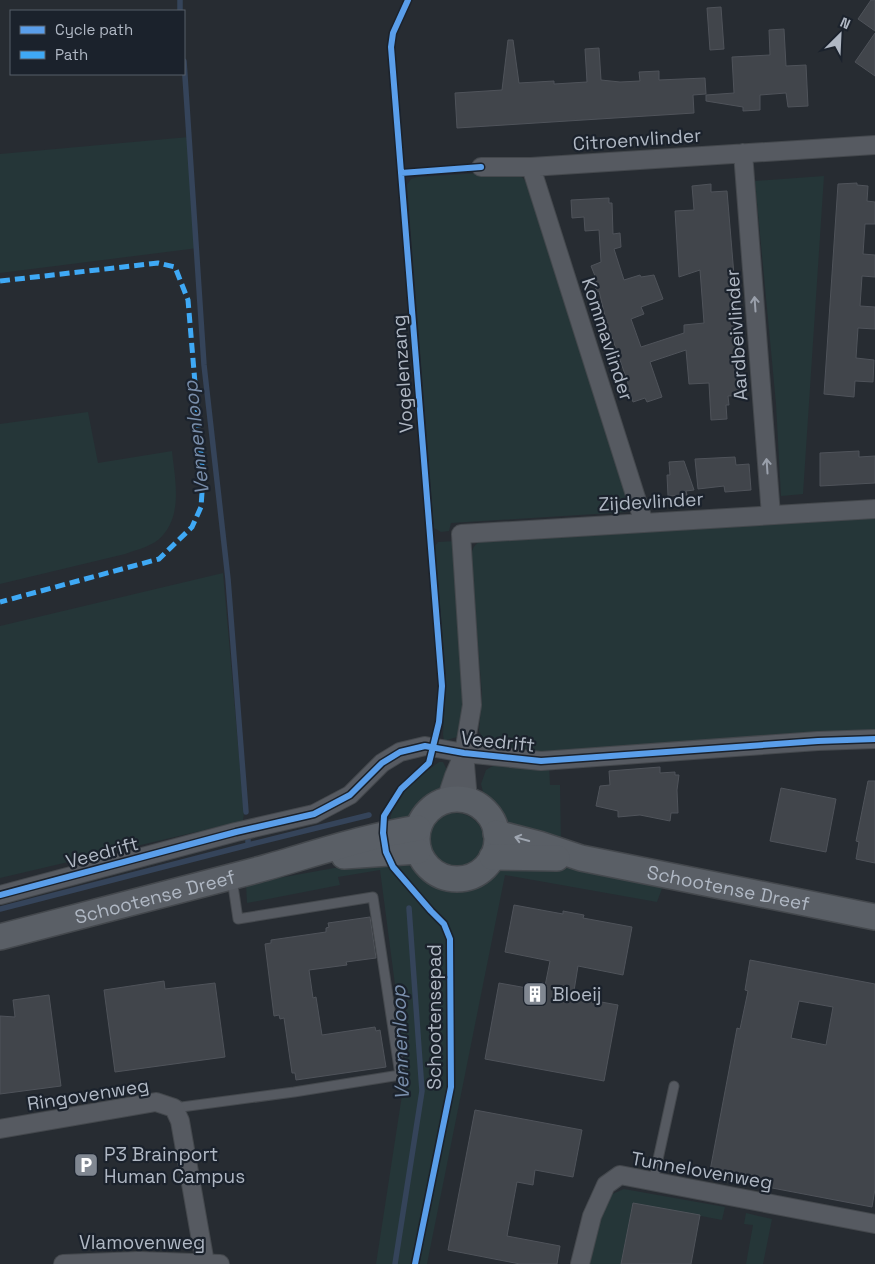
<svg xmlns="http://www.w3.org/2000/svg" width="875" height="1264" viewBox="0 0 875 1264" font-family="'Space Grotesk',sans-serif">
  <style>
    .green { fill: #253638 }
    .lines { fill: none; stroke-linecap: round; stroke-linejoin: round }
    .stream { stroke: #35445a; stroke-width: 5.5 }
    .building { fill: #41454b; stroke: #4f535a; fill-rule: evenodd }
    .lane-casing { stroke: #44484d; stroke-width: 11 }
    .street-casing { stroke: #44484d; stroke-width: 20 }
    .secondary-casing { stroke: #44484d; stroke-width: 28 }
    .lane { stroke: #565a61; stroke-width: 9 }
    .street { stroke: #565a61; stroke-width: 18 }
    .secondary { stroke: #5a5f66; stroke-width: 25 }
    .quiet { stroke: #3fa9f5; stroke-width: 5; stroke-dasharray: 10 5; stroke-linecap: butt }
    .cycleway-casing { stroke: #1b222c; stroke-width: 9 }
    .cycleway { stroke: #5a9eea; stroke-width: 6 }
    .oneway { stroke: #9aa0ab }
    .oneway2 { stroke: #9fa6b1 }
    .labels { text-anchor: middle; stroke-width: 4.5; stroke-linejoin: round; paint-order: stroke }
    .street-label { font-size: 19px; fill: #b0b8c4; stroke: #1b222c }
    .poi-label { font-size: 19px; fill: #b0b8c4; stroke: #1b222c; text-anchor: start }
    .water-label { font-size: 20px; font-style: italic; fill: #798eab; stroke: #1b222c }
  </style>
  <rect width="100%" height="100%" fill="#272c32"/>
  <path class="green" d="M189,137L198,248L0,273V154Z
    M480,173L518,175L523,178L527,184L630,499V504L627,512L451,523L449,531L441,532L434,528L407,185L411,179L418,177Z
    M824,176L803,494L781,496L776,404L755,181Z
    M88,412L98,463L172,451C175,480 184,518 158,540C149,547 136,550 125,554L0,584V424Z
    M875,516V732L538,753L493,746L484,740L479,731L482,695L471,556C472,548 475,544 482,540Z
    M456,541L468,698L461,732L457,737L444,741L443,735L446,676L435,546L438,542Z
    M223,573L244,812L243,821L0,878V626Z
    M439,762H443L448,772L440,792L423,804L409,818L390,821C393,795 419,777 439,762Z
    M496,764L549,766L550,785H560L561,843L505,824L484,796L481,784L486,770Z
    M428 841a28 28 0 1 1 56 0a28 28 0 1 1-56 0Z
    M384,859L407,864L429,882L448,890L459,891H467L483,883L501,867L566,866L664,883L657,902L505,875L427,1264H376L406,1069L380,870L338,877L340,885L247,903L246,884Z
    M624,1189L725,1207L722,1220L633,1203L621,1264H588L599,1210L610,1195Z
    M746,1213L772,1219L763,1264H746L753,1225L744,1224Z"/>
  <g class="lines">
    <path class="stream" d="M180,0V11
      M184,61L204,365L228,579L246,812
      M248,837V845L369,815
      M0,909L248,845
      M395,1264L422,1091L409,908"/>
  </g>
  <path class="building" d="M871,0H875V31L858,19Z
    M721,7L724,49L710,50L707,8Z
    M784,29L786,66L806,65L808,106L788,107L786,93L760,95V110L743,111V107L706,101V95L734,93L732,57L770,55L769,30Z
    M875,33V76L855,62Z
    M508,40H513L519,83L554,81V84L587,82L585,49L599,48L601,80L620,82L640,81L639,72L659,71V80L705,78L706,94L693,95L694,113L457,128L455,93L502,90Z
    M857,183V185L868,186L867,201L875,202V224H865L863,254L875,255V277L862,276L860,306L875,307V329L858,328L856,358L874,360L873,382L855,381L854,397L824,394L838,184Z
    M711,184V192L727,191L744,395L728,396L729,405H726L727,419L711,420L709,383L689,384L686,350L650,362L662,397L647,402L645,398L633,402L627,386L628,383L606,320L599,291L597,292L592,277L595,276L591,266L601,262L599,230L585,231L584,217L572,218L571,200L609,198V203H612L613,234L620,233L621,247L614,249L624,280L640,275L641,277L654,275L663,299L641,307L644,314L631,319L641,347L684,333V325L704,323L700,270L679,277L675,211L694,210L692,186Z
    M859,451V457L875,456V483L820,486V453Z
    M735,457L736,465L749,464L751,490L725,492L724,486L698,489L695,459Z
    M684,461L694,490L686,491L687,495L668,496L667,475H670L669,462Z
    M660,767V773L675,772V775H679L677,790L678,813H671L670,821L640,815L618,817V811L596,806L600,786L610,785L609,771Z
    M868,781H875V863L856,859L859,842L856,841Z
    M781,788L836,799L826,852L770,841Z
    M514,905L563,914V911L584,915L583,918L632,927L623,975L578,966L573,997L618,1005L604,1081L485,1059L499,983L544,991L550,961L505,952Z
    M370,917L376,958L346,962L347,965L309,970L313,998L316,997L322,1035L375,1027L376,1031L380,1030L386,1067L296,1080L295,1073H292L284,1018L280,1019L279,1015L274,1016L265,944L271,943V940L326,932V928L329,927L328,923Z
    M750,960L875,984V1189L872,1207L709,1176L737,1028L740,1029L748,991L745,990ZM799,1001L833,1007L826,1045L791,1038Z
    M164,981L165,989L215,983L225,1057L115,1072L104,990Z
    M49,995L61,1086L0,1094V1016L15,1017L13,1000Z
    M475,1110L582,1130L573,1177L535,1170L533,1185L517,1182L507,1236L560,1246L557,1264H520L448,1250Z
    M633,1203L700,1215L691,1264H621Z"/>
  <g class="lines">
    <defs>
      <path id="lane" d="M174,1108L294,1092L400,1075L373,897L238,919L232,879
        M653,1182L674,1086"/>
      <path id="street" d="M743,153L771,515
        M481,167H531L875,145
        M531,167L644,523
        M446,800L454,776L464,753
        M468,800L464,753L472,705L461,534L875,509
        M0,895L236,832L314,814L350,795L382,763L400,752L425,746L464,753L541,761L818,741L875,739
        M0,1129L156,1102L174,1108L180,1121L205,1263
        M63,1264L139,1261L220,1264
        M580,1264L592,1216L606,1185L620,1175L875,1224"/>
      <g id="secondary">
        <circle cx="457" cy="839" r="40"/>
        <path id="s1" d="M496,833L539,844L581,858L875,917"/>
        <path d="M344,856L418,851"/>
        <path d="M492,857L557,858"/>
        <path id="s2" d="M0,937C86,914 171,893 257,870C311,855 362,837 418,828"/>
      </g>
    </defs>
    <use href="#lane" class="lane-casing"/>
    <use href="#street" class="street-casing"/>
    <use href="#secondary" class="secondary-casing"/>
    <use href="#lane" class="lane"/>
    <use href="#street" class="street"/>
    <use href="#secondary" class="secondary"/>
    <path class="quiet" d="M0,281L158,263L175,267L188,300L203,478L201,507L192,527L159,559L0,602"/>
    <defs>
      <path id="cycleway" d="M408,0L393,33L391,47L442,686L439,722L429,763L401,789L384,816L383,833L386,852L393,867L431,911L444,924L450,939L451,1087L415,1264
        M401,173L481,167
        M0,895L236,832L314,814L350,795L382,763L400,752L425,746L464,753L541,761L818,741L875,739"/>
    </defs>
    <use href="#cycleway" class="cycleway-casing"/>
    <use href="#cycleway" class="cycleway"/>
  </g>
  <defs><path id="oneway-shaft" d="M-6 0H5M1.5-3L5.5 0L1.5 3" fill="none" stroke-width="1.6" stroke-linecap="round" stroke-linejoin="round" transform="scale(1.25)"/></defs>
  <g class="oneway">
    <use href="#oneway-shaft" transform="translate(755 304) rotate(-94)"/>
    <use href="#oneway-shaft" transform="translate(767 466) rotate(-94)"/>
  </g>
  <use class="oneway2" href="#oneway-shaft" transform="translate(522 839) rotate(-165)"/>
  <defs>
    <symbol id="building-square" viewBox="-11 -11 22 22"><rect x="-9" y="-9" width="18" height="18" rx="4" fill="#808791" stroke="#1b222c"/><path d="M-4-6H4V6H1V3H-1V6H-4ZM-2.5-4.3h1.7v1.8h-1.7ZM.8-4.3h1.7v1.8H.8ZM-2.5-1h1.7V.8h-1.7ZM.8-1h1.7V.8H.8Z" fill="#fff"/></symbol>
    <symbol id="parking-square" viewBox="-11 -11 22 22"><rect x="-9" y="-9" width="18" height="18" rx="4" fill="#808791" stroke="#1b222c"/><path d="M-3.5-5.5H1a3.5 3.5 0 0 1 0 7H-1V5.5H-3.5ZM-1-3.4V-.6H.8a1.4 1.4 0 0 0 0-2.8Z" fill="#fff"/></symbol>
  </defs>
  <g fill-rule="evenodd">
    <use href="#building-square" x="521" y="980" width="28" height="28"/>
    <use href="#parking-square" x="72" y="1151" width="28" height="28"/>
  </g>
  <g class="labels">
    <g class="street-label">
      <text transform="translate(637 139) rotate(-4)" y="7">Citroenvlinder</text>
      <text transform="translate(736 335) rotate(-94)" y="7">Aardbeivlinder</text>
      <text transform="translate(608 339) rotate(72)" y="7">Kommavlinder</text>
      <text transform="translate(402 374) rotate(-94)" y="7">Vogelenzang</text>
      <text transform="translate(651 501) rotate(-3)" y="7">Zijdevlinder</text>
      <text transform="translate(498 741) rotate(6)" y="7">Veedrift</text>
      <text transform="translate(102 852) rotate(-15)" y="7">Veedrift</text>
      <text dy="7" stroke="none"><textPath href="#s1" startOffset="239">Schootense Dreef</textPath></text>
      <text dy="7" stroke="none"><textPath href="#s2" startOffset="160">Schootense Dreef</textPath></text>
      <text transform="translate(434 1017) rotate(-90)" y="7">Schootensepad</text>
      <text transform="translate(88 1094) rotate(-9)" y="7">Ringovenweg</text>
      <text transform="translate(702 1170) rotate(10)" y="7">Tunnelovenweg</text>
      <text x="142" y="1249">Vlamovenweg</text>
    </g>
    <g class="poi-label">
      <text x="552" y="1001">Bloeij</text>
      <text x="104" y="1161">P3 Brainport<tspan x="104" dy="22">Human Campus</tspan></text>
    </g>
    <g class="water-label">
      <text transform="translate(196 438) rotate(-96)" y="7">Vennenloop</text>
      <text transform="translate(400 1043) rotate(-92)" y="7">Vennenloop</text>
    </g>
  </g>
  <rect x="10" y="10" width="175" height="65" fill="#1b222c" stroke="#575e69"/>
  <rect x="20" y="26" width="25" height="8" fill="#5a9eea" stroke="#575e69"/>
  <text x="55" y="35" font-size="15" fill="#b0b8c4">Cycle path</text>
  <rect x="20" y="51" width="25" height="8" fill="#3fa9f5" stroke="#575e69"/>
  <text x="55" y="60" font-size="15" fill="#b0b8c4">Path</text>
  <g transform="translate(840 35) rotate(24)" stroke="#1b222c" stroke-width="4" paint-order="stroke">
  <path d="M0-4L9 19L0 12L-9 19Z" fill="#b0b8c4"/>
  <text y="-8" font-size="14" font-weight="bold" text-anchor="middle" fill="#b0b8c4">N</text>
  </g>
</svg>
